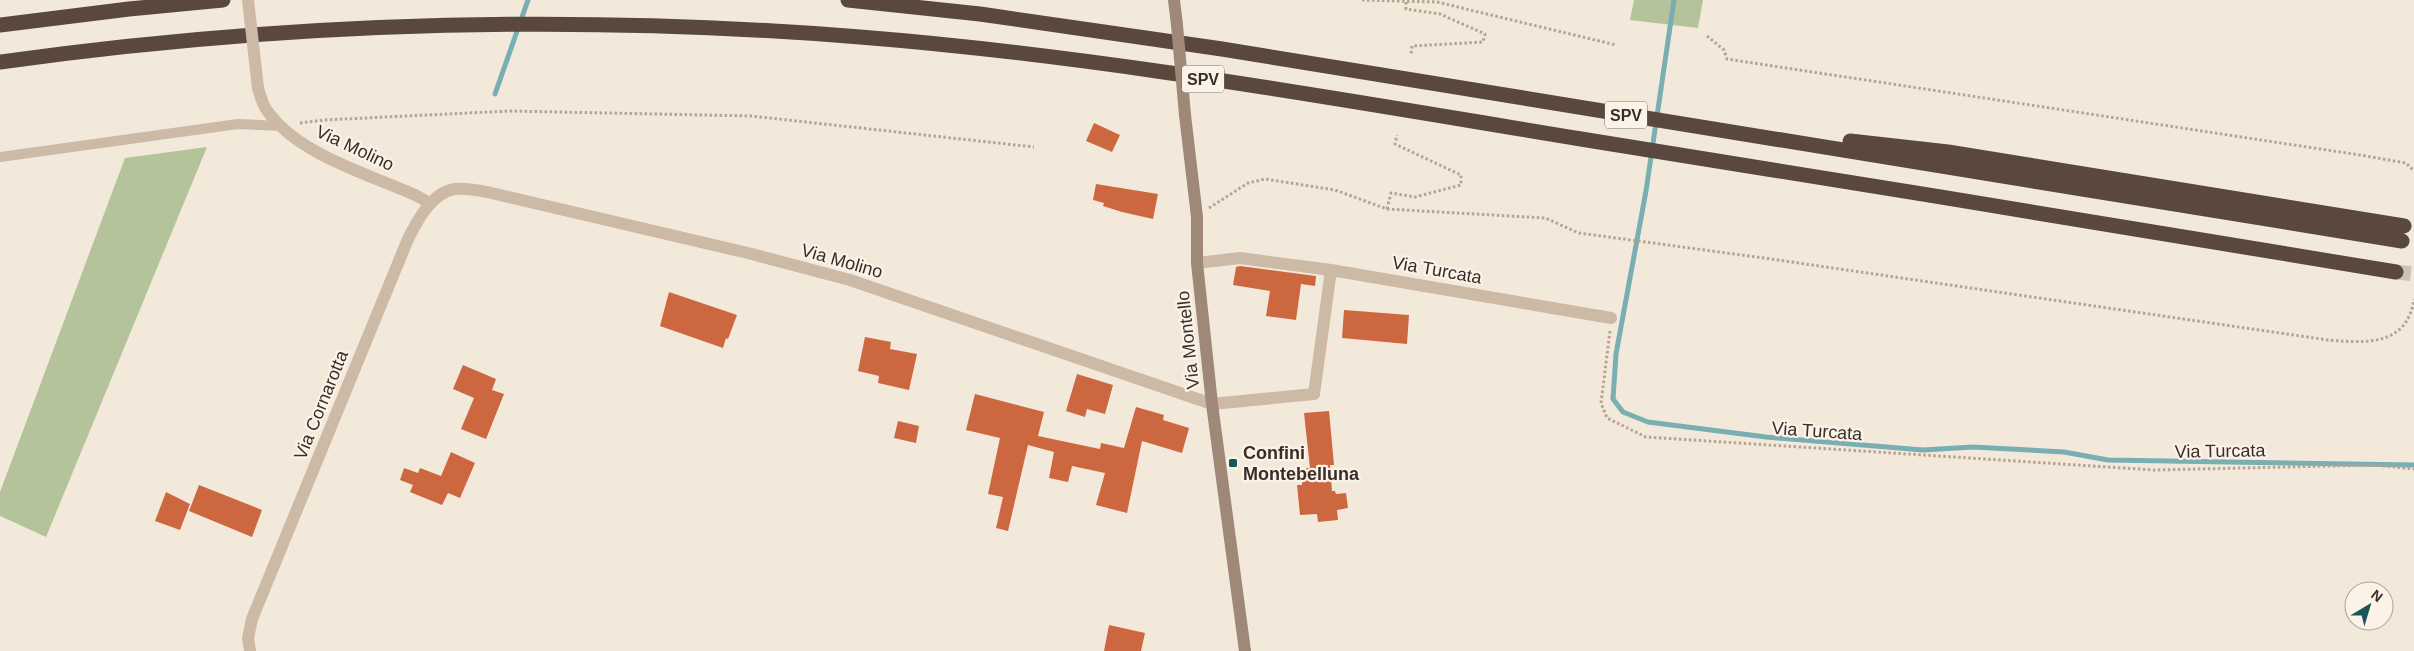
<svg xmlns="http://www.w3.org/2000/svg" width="2414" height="651" viewBox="0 0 2414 651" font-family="Arial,sans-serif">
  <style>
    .green { fill: #b4c39a }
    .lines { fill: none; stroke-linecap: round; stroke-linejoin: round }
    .stream { stroke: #79aeb2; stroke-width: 5 }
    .building { fill: #cd6740 }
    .highway-tunnel { stroke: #cec3b7; stroke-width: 15; stroke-dasharray: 15 8; stroke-linecap: butt }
    .path { stroke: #b8a390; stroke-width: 3; stroke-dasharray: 2.5 2.5; stroke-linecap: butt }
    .lane { stroke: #ccb9a6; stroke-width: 10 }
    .street { stroke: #ccb9a6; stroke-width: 12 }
    .secondary { stroke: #a08878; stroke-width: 12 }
    .highway { stroke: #5a483e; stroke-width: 15 }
    .street-bridge { stroke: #ccb9a6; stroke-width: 12 }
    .secondary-bridge { stroke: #a08878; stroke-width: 12 }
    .poi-dot { fill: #1b555c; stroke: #fbf3e8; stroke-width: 2 }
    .labels { text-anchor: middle; stroke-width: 4.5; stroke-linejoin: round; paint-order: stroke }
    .shield { fill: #fbf3e8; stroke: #726862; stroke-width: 1 }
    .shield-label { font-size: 16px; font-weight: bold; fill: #382d28 }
    .street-label { font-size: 18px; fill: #382d28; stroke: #fbf3e8 }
    .poi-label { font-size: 18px; font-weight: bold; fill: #382d28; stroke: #fbf3e8; text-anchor: start }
  </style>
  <rect width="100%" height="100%" fill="#f3e9db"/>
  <path class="green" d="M1634,0H1703L1698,28L1630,20Z
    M207,147L46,537L0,516V492L125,158Z"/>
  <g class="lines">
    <path class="stream" d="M1674,0L1646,191L1616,354L1613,399L1623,412L1648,422L1766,437L1923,450L1973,447L2064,452L2108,460L2414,465
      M495,94L528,0"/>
  </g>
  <path class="building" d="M1094,123L1120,135L1112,152L1086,141Z
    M1096,184L1158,194L1153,219L1122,212L1103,206L1104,203L1093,200Z
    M1240,266L1316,276L1315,286L1301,284L1296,320L1266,316L1270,291L1233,285L1236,267Z
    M669,292L737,315L728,339L726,338L723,348L660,326Z
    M1344,310L1409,315L1407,344L1342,338Z
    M865,337L891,342L890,349L917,354L909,390L878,383L879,376L858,371Z
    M463,365L496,379L492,390L504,394L486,439L461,429L474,398L453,389Z
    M1077,374L1113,385L1105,414L1087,409L1085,417L1066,411Z
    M975,394L1044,412L1038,436L1100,449L1101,443L1124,448L1136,407L1164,415L1163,420L1189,428L1182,453L1142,441L1127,513L1096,505L1105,473L1072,466L1068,482L1049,478L1054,452L1028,445L1008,531L996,528L1003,497L988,494L1000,438L966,430Z
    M1329,411L1334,465H1330L1332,491H1335L1336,494L1346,493L1348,508L1337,510L1338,520L1318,522L1317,514L1300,515L1297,485H1302L1301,469L1310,468L1304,413Z
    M898,421L919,426L916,443L894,438Z
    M451,452L475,463L460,498L448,493L442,505L410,492L413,485L400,480L404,468L418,473L420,468L441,476Z
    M199,485L262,510L252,537L189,511Z
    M166,492L190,504L180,530L155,521Z
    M1109,625L1145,633L1141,651H1104Z"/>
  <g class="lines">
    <path class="highway-tunnel" d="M2396,272L2414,274"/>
    <path class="path" d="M1362,0L1437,2L1616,45
      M1406,2V9L1440,14L1485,34L1483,42L1412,46L1411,54
      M1707,36L1724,50L1727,59L2360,155L2406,163L2414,171
      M300,123L324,120L510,111L751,116L1034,147
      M1209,208L1248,183L1265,179L1335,190L1387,209L1545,218L1579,233L1771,259L2328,340C2365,343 2407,347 2414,299
      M1387,209L1391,193L1415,197L1461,185V175L1395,144L1397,135
      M1610,331L1601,403L1607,418L1646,437L2154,470L2374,465L2414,469"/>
    <path class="lane" d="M0,157L238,124L280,126"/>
    <path class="street" d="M258,88C260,94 262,103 266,109C296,154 368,174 415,195L430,203
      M1197,263L1240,258L1331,270
      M250,651L248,638L252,619L408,239C417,221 432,192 455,189C466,188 476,190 487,192L748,253L850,280L1212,404L1314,394L1331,270L1611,318"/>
    <path class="secondary" d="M1174,0L1177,25
      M1185,115L1197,217V263L1212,404L1245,651"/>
    <path class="highway" d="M848,0L980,14L1222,49L2402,241
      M0,25L129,9L223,0
      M0,62C285,22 573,14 860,37C1100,56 1343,100 1581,139C1853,183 2124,226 2396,272
      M1850,141L1948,152L2404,226"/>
    <path class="street-bridge" d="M248,0L258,88"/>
    <path class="secondary-bridge" d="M1177,25L1185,115"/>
  </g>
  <rect class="poi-dot" x="1228" y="458" width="10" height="10" rx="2.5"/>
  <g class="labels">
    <g class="shield">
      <rect x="1182" y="65.5" width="42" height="27" rx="4"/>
      <rect x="1605" y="101.5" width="42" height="27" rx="4"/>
    </g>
    <g class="shield-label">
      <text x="1203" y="85">SPV</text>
      <text x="1626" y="121">SPV</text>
    </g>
    <g class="street-label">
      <text transform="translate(355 148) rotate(25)" y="6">Via Molino</text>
      <text transform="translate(842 261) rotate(16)" y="6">Via Molino</text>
      <text transform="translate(1437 270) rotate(10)" y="6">Via Turcata</text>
      <text transform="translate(1188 340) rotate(-96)" y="6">Via Montello</text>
      <text transform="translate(321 405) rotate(-68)" y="6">Via Cornarotta</text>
      <text transform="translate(1817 431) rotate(4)" y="6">Via Turcata</text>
      <text transform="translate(2220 451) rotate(-1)" y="6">Via Turcata</text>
    </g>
    <g class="poi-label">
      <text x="1243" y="459">Confini<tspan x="1243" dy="21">Montebelluna</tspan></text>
    </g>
  </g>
  <g transform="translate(2369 606) rotate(38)"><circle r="24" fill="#fbf3e8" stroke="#ada49b"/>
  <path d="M0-4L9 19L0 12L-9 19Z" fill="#1b555c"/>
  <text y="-8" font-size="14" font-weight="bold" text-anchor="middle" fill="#382d28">N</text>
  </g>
</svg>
